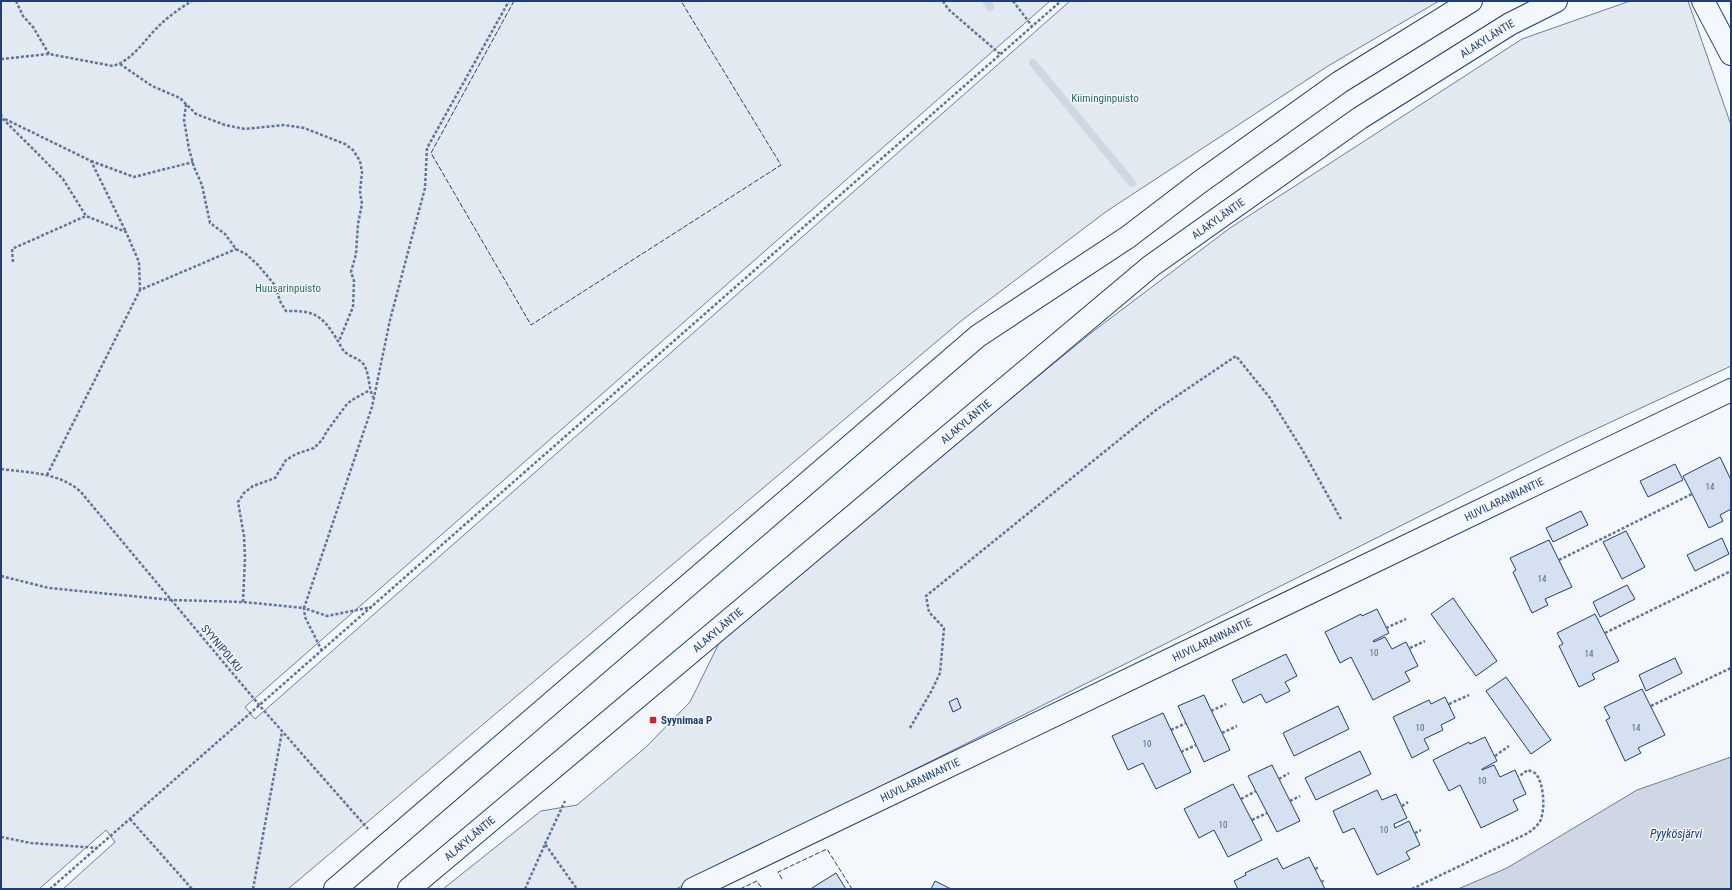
<svg xmlns="http://www.w3.org/2000/svg" width="1732" height="890" font-family="'Roboto Condensed',sans-serif">
<style>
.green{fill:#e3e9f0;stroke:#687fa3}
.water{fill:#cfd7e4;stroke:#687fa3}
.lines{fill:none;stroke-linecap:round;stroke-linejoin:round}
.stream{stroke:#cfd7e4;stroke-width:8}
.building{fill:#d5e0f0;stroke:#1d3f73}
.minor-casing{stroke:#1d3f73;stroke-width:24}
.secondary-casing{stroke:#1d3f73;stroke-width:24}
.path{stroke:#5e769c;stroke-width:2.5;stroke-dasharray:3 2;stroke-linecap:butt}
.minor{stroke:#f4f7fb;stroke-width:22}
.secondary{stroke:#f4f7fb;stroke-width:22}
.fence{stroke:#1d3f73;stroke-width:1;stroke-dasharray:5 2;stroke-linecap:butt}
.poi-dot{fill:#c62828;stroke:#f4f7fb;stroke-width:1.5}
.labels{text-anchor:middle;stroke-width:3;stroke-linejoin:round;paint-order:stroke}
.number-label{font-size:9px;fill:#4b6792}
.street-label{font-size:11px;fill:#1d3f73;stroke:#f4f7fb}
.park-label{font-size:11px;fill:#2c6c60;stroke:#f4f7fb}
.poi-label{font-size:11px;font-weight:bold;fill:#1d3f73;stroke:#f4f7fb;text-anchor:start}
.water-label{font-size:12px;font-style:italic;fill:#1d3f73;stroke:#f4f7fb}
</style>
<rect width="100%" height="100%" fill="#f4f7fb"/>
<g class="green">
<path d="M1,1H1050L245,707L255,719L1070,1H1439L1328,66L1107,211L961,321L288,889H63L115,842L106,830L39,889H1Z"/>
<path d="M1630,1H1688L1731,125V366L1566,443L676,889H443L541,811L577,805L646,747L690,702L724,633L1091,333L1230,228L1522,39Z"/>
</g>
<path class="water" d="M1731,757V889H1458L1507,868L1637,790Z"/>
<g class="lines">
<g class="stream">
<path d="M986,1L990,7"/>
<path d="M1033,63L1132,183"/>
</g>
</g>
<g class="building">
<path d="M1720,457L1731,480V509L1720,515L1723,521L1709,528L1683,476Z"/>
<path d="M1675,464L1683,480L1648,497L1640,481Z"/>
<path d="M1581,511L1588,525L1553,542L1546,528Z"/>
<path d="M1626,531L1645,567L1622,579L1603,542Z"/>
<path d="M1722,538L1729,554L1695,571L1687,555Z"/>
<path d="M1549,540L1572,587L1545,599L1548,605L1532,613L1513,572L1516,570L1510,558Z"/>
<path d="M1627,585L1635,599L1600,617L1593,602Z"/>
<path d="M1453,598L1497,661L1476,676L1431,614Z"/>
<path d="M1377,609L1389,633L1373,641L1374,642L1385,637L1392,649L1406,642L1418,666L1405,672L1410,681L1373,700L1351,657L1340,663L1325,632L1361,614L1362,616Z"/>
<path d="M1595,614L1619,661L1592,674L1595,679L1579,687L1559,646L1563,644L1557,633Z"/>
<path d="M1286,654L1297,676L1285,682L1290,691L1266,703L1261,694L1243,703L1232,680Z"/>
<path d="M1675,658L1682,673L1646,691L1639,675Z"/>
<path d="M1506,677L1551,740L1531,754L1486,691Z"/>
<path d="M1642,689L1665,735L1638,748L1641,753L1625,761L1606,720L1610,718L1604,707Z"/>
<path d="M1204,695L1230,750L1204,762L1178,706Z"/>
<path d="M1445,697L1455,718L1441,725L1443,730L1424,739L1429,749L1412,758L1393,717L1429,700L1431,704Z"/>
<path d="M957,698L961,708L953,712L949,702Z"/>
<path d="M1338,706L1349,729L1294,756L1283,733Z"/>
<path d="M1163,713L1191,772L1156,789L1143,763L1128,770L1112,736Z"/>
<path d="M1485,737L1497,761L1482,769V770L1494,765L1500,777L1515,770L1526,794L1513,800L1518,810L1481,828L1460,785L1449,791L1433,760L1469,742L1470,744Z"/>
<path d="M1360,751L1371,774L1316,800L1305,778Z"/>
<path d="M1272,765L1300,821L1277,832L1248,776Z"/>
<path d="M1233,784L1262,840L1228,857L1214,830L1199,838L1184,809Z"/>
<path d="M1377,790L1382,800L1396,794L1407,818L1394,824L1395,828L1409,821L1420,845L1406,852L1410,859L1377,875L1354,828L1343,833L1333,811Z"/>
<path d="M1309,857L1325,889H1238L1234,881L1246,875L1245,873L1277,858L1283,869Z"/>
<path d="M836,873L846,889H812V888Z"/>
<path d="M935,881L951,889H931Z"/>
</g>
<g class="lines">
<g class="minor-casing">
<g id="minor">
<path d="M1703,1L1731,54"/>
<path id="s1" d="M693,889L1731,390"/>
</g>
</g>
<g class="secondary-casing">
<g id="secondary">
<path d="M335,889L978,336L1128,237L1200,182L1340,82L1471,1"/>
<path id="s2" d="M409,889L1151,266L1360,118L1510,24L1556,1"/>
</g>
</g>
<g class="path">
<path d="M16,1L23,16L33,27L49,54"/>
<path d="M943,1L948,9L1000,54"/>
<path d="M1013,1L1032,26"/>
<path d="M1,59L49,54L113,66C134,60 146,37 162,23C170,15 182,7 192,1"/>
<path d="M120,64L152,86L180,98L196,114L225,125L245,129L284,125L304,128L345,144L353,150L360,161L362,172L360,192L362,204L358,224L356,254L351,272L354,281L353,307L339,341"/>
<path d="M186,104L184,120L189,149L194,167L202,185L210,223L225,234L236,249L246,254L258,265L274,284L281,303L286,311C313,310 322,315 336,338C339,342 341,348 344,351C349,357 360,358 364,365C370,375 368,387 373,397"/>
<path d="M1,114L2,118L63,179L86,216L126,232L139,262L140,290"/>
<path d="M5,119L91,161L126,232"/>
<path d="M91,161L134,177L193,162"/>
<path d="M13,262L12,249L86,216"/>
<path d="M1,469C30,473 57,472 80,491L260,706L368,829"/>
<path d="M47,475L140,290L236,249"/>
<path d="M1559,560L1692,494"/>
<path d="M1,576L49,588L172,600L243,602L304,608L372,407L390,320L425,188L427,148L509,1"/>
<path d="M243,602L245,558L244,536L238,502L244,493L253,486L275,478L286,460L296,454L314,448L322,440L327,431L347,404L352,400L370,390"/>
<path d="M1386,628L1406,619"/>
<path d="M1605,633L1731,571"/>
<path d="M1410,648L1425,641"/>
<path d="M322,651L305,617L304,608L327,616L372,607"/>
<path d="M1449,704L1469,695"/>
<path d="M1651,706L1731,668"/>
<path d="M1211,711L1226,704"/>
<path d="M910,728L932,690L940,673L944,628L929,612L926,596L1156,410L1236,356L1270,398L1303,451L1342,521"/>
<path d="M1171,730L1186,723"/>
<path d="M1222,733L1237,726"/>
<path d="M1181,752L1196,745"/>
<path d="M1495,756L1509,746"/>
<path d="M1279,779L1289,773"/>
<path d="M1241,799L1256,791"/>
<path d="M1290,801L1300,796"/>
<path d="M1402,806L1408,802"/>
<path d="M130,819L192,889"/>
<path d="M1252,820L1267,813"/>
<path d="M1415,833L1421,830"/>
<path d="M1,837L31,843L98,848"/>
<path d="M545,844L565,801"/>
<path d="M1315,869L1319,867"/>
<path d="M1321,882L1325,880"/>
<path d="M50,889L1061,1"/>
<path d="M253,889L282,732"/>
<path d="M525,889L545,844L577,889"/>
<path d="M1412,889L1528,833C1533,829 1539,825 1541,819C1545,808 1544,784 1536,774C1534,772 1530,771 1528,770L1518,777"/>
</g>
<use href="#minor" class="minor"/>
<use href="#secondary" class="secondary"/>
<g class="fence">
<path d="M514,1L431,153L531,325L781,165L681,1"/>
<path d="M782,879L778,872L827,849L852,889"/>
<path d="M740,889L757,881L761,887"/>
</g>
</g>
<rect class="poi-dot" x="649" y="716" width="8" height="8" rx="2"/>
<g class="labels">
<g class="number-label">
<text x="1710" y="490">14</text>
<text x="1542" y="582">14</text>
<text x="1374" y="656">10</text>
<text x="1589" y="657">14</text>
<text x="1420" y="731">10</text>
<text x="1636" y="731">14</text>
<text x="1147" y="747">10</text>
<text x="1482" y="784">10</text>
<text x="1223" y="828">10</text>
<text x="1384" y="833">10</text>
</g>
<g class="street-label">
<text dy="4" stroke="none"><textPath href="#s2" startOffset="1375">ALAKYLÄNTIE</textPath></text>
<text dy="4" stroke="none"><textPath href="#s2" startOffset="1051">ALAKYLÄNTIE</textPath></text>
<text dy="4" stroke="none"><textPath href="#s2" startOffset="727">ALAKYLÄNTIE</textPath></text>
<text dy="4" stroke="none"><textPath href="#s1" startOffset="900">HUVILARANNANTIE</textPath></text>
<text dy="4" stroke="none"><textPath href="#s2" startOffset="403">ALAKYLÄNTIE</textPath></text>
<text dy="4" stroke="none"><textPath href="#s1" startOffset="576">HUVILARANNANTIE</textPath></text>
<text transform="translate(222 648) rotate(50)" y="4">SYYNIPOLKU</text>
<text dy="4" stroke="none"><textPath href="#s1" startOffset="252">HUVILARANNANTIE</textPath></text>
<text dy="4" stroke="none"><textPath href="#s2" startOffset="79">ALAKYLÄNTIE</textPath></text>
</g>
<g class="park-label">
<text x="1105" y="102">Kiiminginpuisto</text>
<text x="288" y="292">Huusarinpuisto</text>
</g>
<g class="poi-label">
<text x="661" y="724">Syynimaa P</text>
</g>
<g class="water-label">
<text x="1676" y="838">Pyykösjärvi</text>
</g>
</g>
<rect width="1732" height="890" fill="none" stroke="#1d3f73" stroke-width="4"/>
</svg>
